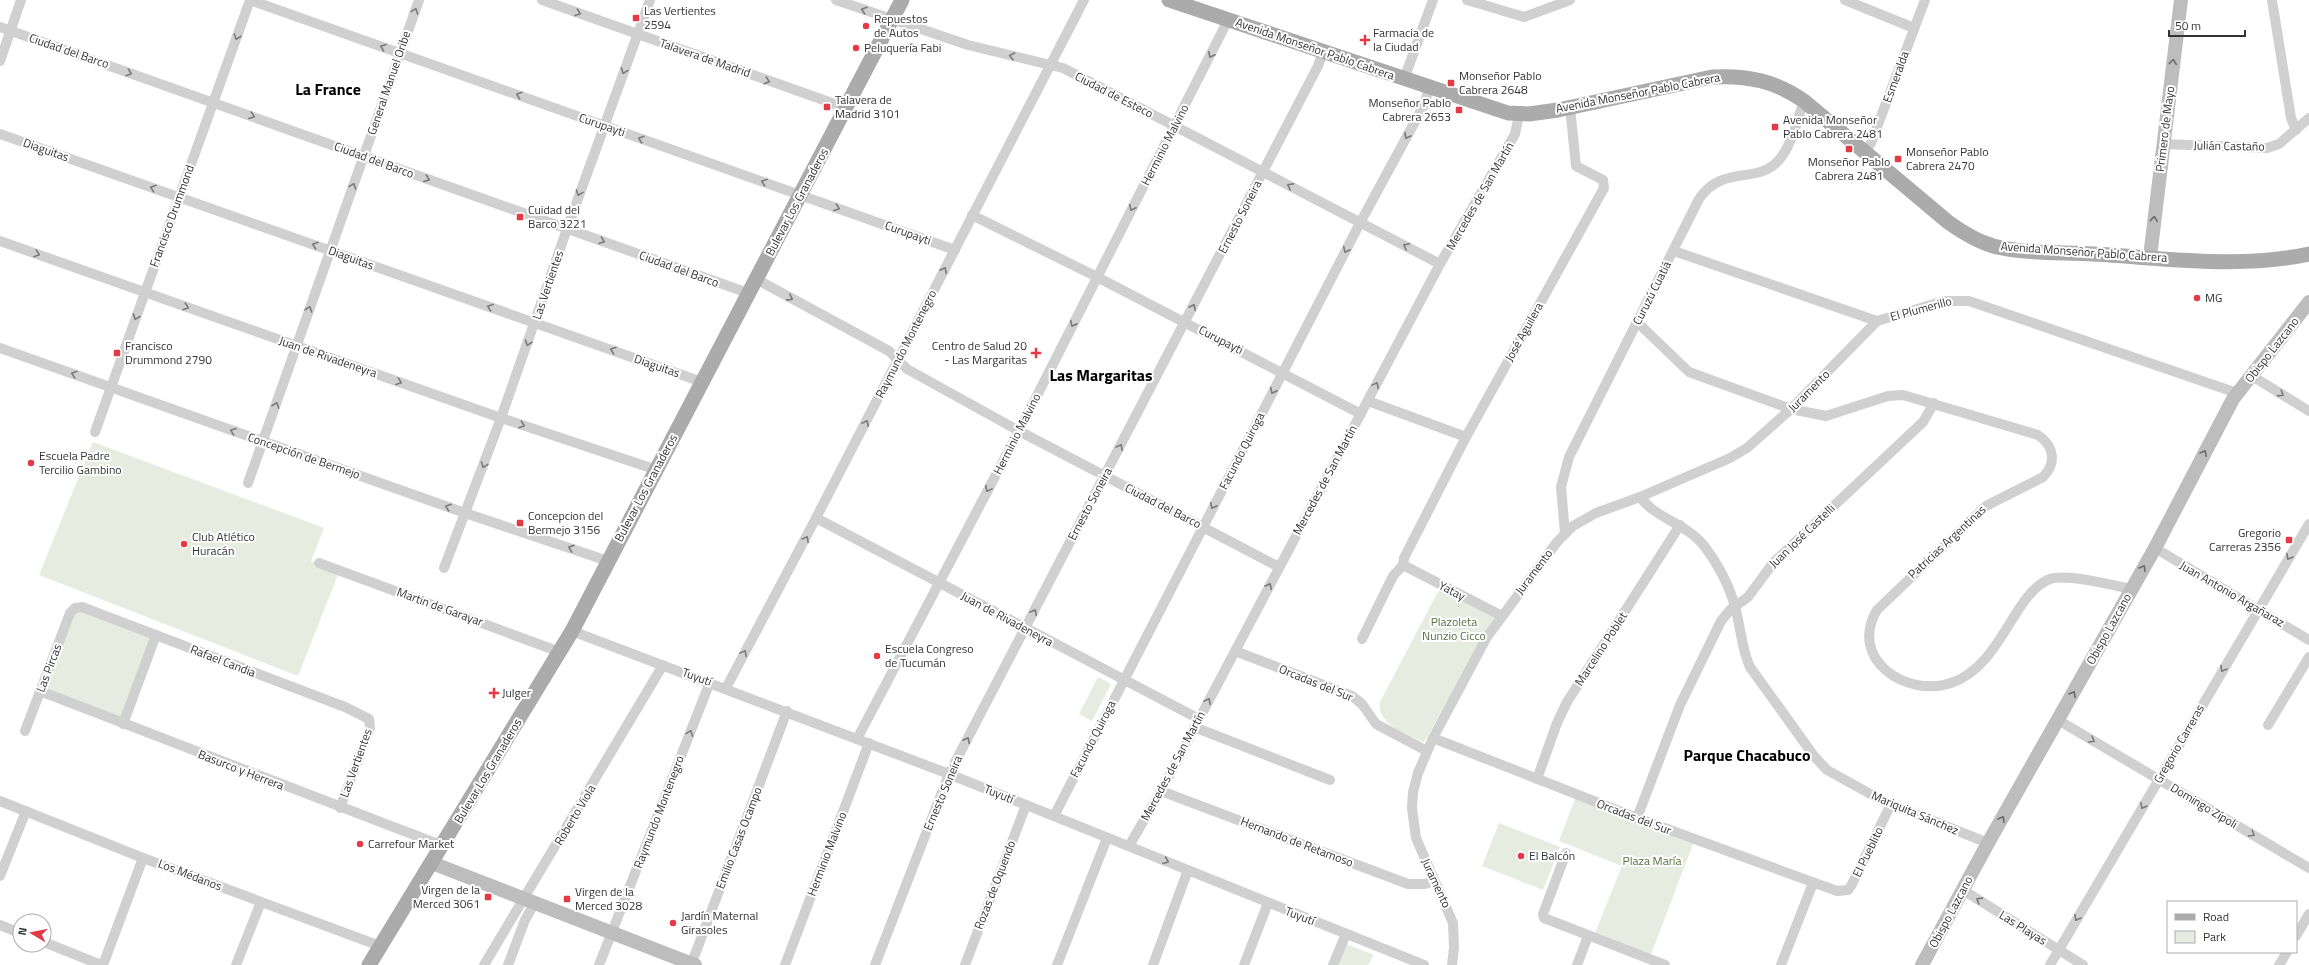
<svg xmlns="http://www.w3.org/2000/svg" width="2309" height="965" font-family="'Titillium Web',sans-serif">
<style>
.green{fill:#e6ecdf}
.lines{fill:none;stroke-linecap:round;stroke-linejoin:round}
.street{stroke:#d0d0d0;stroke-width:10}
.secondary{stroke:#bdbdbd;stroke-width:14}
.primary{stroke:#ababab;stroke-width:15}
.oneway{stroke:#7a7a7a}
.oneway2{stroke:#6a6a6a}
.poi-dot{fill:#e63946;stroke:#fff;stroke-width:1.5}
.labels{text-anchor:middle;stroke-width:4;stroke-linejoin:round;paint-order:stroke}
.poi-label{font-size:12px;fill:#333;stroke:#fff;text-anchor:start}
.street-label{font-size:12px;fill:#333;stroke:#fff}
.park-label{font-size:12px;fill:#56703f;stroke:#fff}
.district-label{font-size:16px;font-weight:bold;fill:#000;stroke:#fff}
</style>
<rect width="100%" height="100%" fill="#fff"/>
<g class="green">
<path d="M93,442L324,528L311,561L339,572L298,676L39,575Z"/>
<path d="M1441,586L1496,616L1424,742C1408,735 1376,724 1380,702Z"/>
<path d="M75,608L156,635L123,724L40,692Z"/>
<path d="M1098,677L1111,684L1092,721L1079,714Z"/>
<path d="M1575,799L1693,844L1650,957L1593,938L1622,866L1559,841Z"/>
<path d="M1499,823L1560,847L1543,890L1482,866Z"/>
<path d="M1346,944L1374,955L1368,965H1338Z"/>
</g>
<g class="lines">
<g class="street">
<path d="M542,0L846,108"/>
<path d="M836,0L968,45L1063,68L1440,264"/>
<path d="M1467,0L1524,17L1570,0"/>
<path d="M1845,0L1914,28"/>
<path d="M2272,0L2291,118L2296,130"/>
<path d="M0,27L748,293"/>
<path d="M0,61L21,0"/>
<path d="M1404,79L1433,0"/>
<path d="M0,134L702,382"/>
<path d="M2163,144L2267,148L2279,144L2309,118"/>
<path d="M1864,153L1871,143L1925,0"/>
<path d="M972,215L1097,277L1361,414"/>
<path d="M0,241L501,418L657,470"/>
<path d="M1674,251L1877,321L1944,301H1969L2237,393"/>
<path d="M756,279L889,351L907,369L1019,431L1279,567"/>
<path d="M1637,322L1689,372L1791,409L1826,416L1888,396L1903,395L2038,435C2054,446 2057,463 2043,477L1986,506L1877,610C1848,659 1906,698 1951,683C2002,666 2013,593 2050,579C2066,573 2112,585 2131,589"/>
<path d="M0,348L465,513L608,561"/>
<path d="M2252,376L2309,411"/>
<path d="M1368,401L1466,437"/>
<path d="M95,432L250,0L955,250"/>
<path d="M248,483L419,0"/>
<path d="M1640,497C1656,519 1688,524 1705,547C1718,564 1730,587 1735,607C1741,627 1741,648 1750,667L1814,756L1827,770L1883,801L1988,843"/>
<path d="M816,518L1199,719"/>
<path d="M1565,533L1561,487L1569,457L1699,199C1722,164 1758,185 1779,160C1792,145 1797,120 1804,101"/>
<path d="M2155,548L2309,640"/>
<path d="M319,563L560,652"/>
<path d="M1403,565L1404,558L1466,437L1604,188L1603,180L1576,166L1570,107"/>
<path d="M1403,565L1502,616"/>
<path d="M444,568L501,418L567,229L650,0"/>
<path d="M572,631L949,774L1424,965"/>
<path d="M1362,639L1393,576L1403,565"/>
<path d="M1235,651L1352,696L1362,704L1376,724L1427,751"/>
<path d="M726,688L816,518L1084,0"/>
<path d="M40,691L443,846"/>
<path d="M2058,720L2309,868"/>
<path d="M123,724L156,635"/>
<path d="M2268,725L2309,657"/>
<path d="M1194,727L1330,780"/>
<path d="M25,731L70,613L75,608L82,607L345,707L369,719L370,728L340,808"/>
<path d="M1433,738L1637,818L1837,891L1848,890L1851,886L1891,804"/>
<path d="M857,739L1019,431L1228,20"/>
<path d="M1537,779L1557,723L1567,702L1680,525"/>
<path d="M1161,791L1408,884H1425L1434,881"/>
<path d="M0,801L143,858L380,946"/>
<path d="M1054,816L1360,223L1424,105L1429,88"/>
<path d="M1637,818L1680,705L1721,621L1730,610L1748,597L1773,563L1923,422L1934,403"/>
<path d="M1129,846L1161,791L1440,264L1515,134L1519,115"/>
<path d="M1566,853L1543,914L1544,918L1665,965"/>
<path d="M0,876L26,811"/>
<path d="M1963,890L2083,965"/>
<path d="M0,925L20,933"/>
<path d="M2296,936L2309,914"/>
<path d="M44,942L101,965"/>
<path d="M103,965L143,858"/>
<path d="M236,965L261,902"/>
<path d="M484,965L663,665"/>
<path d="M508,965L525,920L534,904"/>
<path d="M599,965L710,682"/>
<path d="M691,965L787,711"/>
<path d="M785,965L869,743"/>
<path d="M875,965L949,774L1318,66L1323,52"/>
<path d="M965,965L1026,805"/>
<path d="M1057,965L1107,838"/>
<path d="M1153,965L1188,870"/>
<path d="M1244,965L1268,903"/>
<path d="M1333,965L1346,934"/>
<path d="M1452,965L1454,948L1453,923L1416,838L1412,808L1413,792L1418,773L1433,738L1487,637L1557,542L1573,526L1596,513L1640,497L1730,458L1747,448L1791,409L1877,321"/>
<path d="M1577,965L1588,936"/>
<path d="M1781,965L1813,883"/>
<path d="M2050,965L2309,524"/>
<path d="M2279,965L2287,952"/>
</g>
<g class="secondary">
<path d="M2150,257L2181,0"/>
<path d="M432,863L695,965"/>
<path d="M1922,965L1988,843L2155,548L2233,399L2309,302"/>
</g>
<g class="primary">
<path d="M1169,0L1508,113L1529,114L1558,110L1712,77C1747,75 1776,81 1804,101L1948,222C1962,232 1976,241 1993,246C2025,254 2061,252 2093,254C2165,258 2239,269 2309,254"/>
<path d="M369,965L572,631L902,0"/>
</g>
</g>
<defs><path id="oneway-chevron" d="M-2-3.5L2.5 0L-2 3.5" fill="none" stroke-width="1.6" stroke-linecap="round" stroke-linejoin="round"/></defs>
<g class="oneway">
<use href="#oneway-chevron" transform="translate(864 10) rotate(-161)"/>
<use href="#oneway-chevron" transform="translate(415 11) rotate(-70)"/>
<use href="#oneway-chevron" transform="translate(578 13) rotate(20)"/>
<use href="#oneway-chevron" transform="translate(237 37) rotate(109)"/>
<use href="#oneway-chevron" transform="translate(383 47) rotate(-160)"/>
<use href="#oneway-chevron" transform="translate(1211 55) rotate(117)"/>
<use href="#oneway-chevron" transform="translate(1012 56) rotate(-166)"/>
<use href="#oneway-chevron" transform="translate(624 71) rotate(111)"/>
<use href="#oneway-chevron" transform="translate(129 73) rotate(19)"/>
<use href="#oneway-chevron" transform="translate(767 81) rotate(19)"/>
<use href="#oneway-chevron" transform="translate(519 95) rotate(-161)"/>
<use href="#oneway-chevron" transform="translate(252 116) rotate(20)"/>
<use href="#oneway-chevron" transform="translate(1407 136) rotate(118)"/>
<use href="#oneway-chevron" transform="translate(641 139) rotate(-161)"/>
<use href="#oneway-chevron" transform="translate(427 179) rotate(20)"/>
<use href="#oneway-chevron" transform="translate(764 182) rotate(-161)"/>
<use href="#oneway-chevron" transform="translate(353 186) rotate(-70)"/>
<use href="#oneway-chevron" transform="translate(1290 186) rotate(-152)"/>
<use href="#oneway-chevron" transform="translate(153 188) rotate(-161)"/>
<use href="#oneway-chevron" transform="translate(579 193) rotate(110)"/>
<use href="#oneway-chevron" transform="translate(837 208) rotate(20)"/>
<use href="#oneway-chevron" transform="translate(1132 208) rotate(117)"/>
<use href="#oneway-chevron" transform="translate(602 241) rotate(20)"/>
<use href="#oneway-chevron" transform="translate(315 245) rotate(-161)"/>
<use href="#oneway-chevron" transform="translate(1406 246) rotate(-153)"/>
<use href="#oneway-chevron" transform="translate(1346 250) rotate(117)"/>
<use href="#oneway-chevron" transform="translate(37 254) rotate(19)"/>
<use href="#oneway-chevron" transform="translate(944 270) rotate(-63)"/>
<use href="#oneway-chevron" transform="translate(790 298) rotate(28)"/>
<use href="#oneway-chevron" transform="translate(186 307) rotate(19)"/>
<use href="#oneway-chevron" transform="translate(490 307) rotate(-160)"/>
<use href="#oneway-chevron" transform="translate(1193 307) rotate(-63)"/>
<use href="#oneway-chevron" transform="translate(309 309) rotate(-71)"/>
<use href="#oneway-chevron" transform="translate(136 317) rotate(110)"/>
<use href="#oneway-chevron" transform="translate(1073 324) rotate(117)"/>
<use href="#oneway-chevron" transform="translate(528 343) rotate(109)"/>
<use href="#oneway-chevron" transform="translate(613 350) rotate(-161)"/>
<use href="#oneway-chevron" transform="translate(74 374) rotate(-161)"/>
<use href="#oneway-chevron" transform="translate(399 382) rotate(20)"/>
<use href="#oneway-chevron" transform="translate(1376 385) rotate(-62)"/>
<use href="#oneway-chevron" transform="translate(1273 391) rotate(117)"/>
<use href="#oneway-chevron" transform="translate(2281 394) rotate(32)"/>
<use href="#oneway-chevron" transform="translate(276 405) rotate(-71)"/>
<use href="#oneway-chevron" transform="translate(866 423) rotate(-63)"/>
<use href="#oneway-chevron" transform="translate(522 425) rotate(18)"/>
<use href="#oneway-chevron" transform="translate(233 431) rotate(-160)"/>
<use href="#oneway-chevron" transform="translate(1120 447) rotate(-62)"/>
<use href="#oneway-chevron" transform="translate(484 465) rotate(111)"/>
<use href="#oneway-chevron" transform="translate(988 489) rotate(118)"/>
<use href="#oneway-chevron" transform="translate(1213 506) rotate(117)"/>
<use href="#oneway-chevron" transform="translate(448 507) rotate(-161)"/>
<use href="#oneway-chevron" transform="translate(806 539) rotate(-62)"/>
<use href="#oneway-chevron" transform="translate(571 548) rotate(-161)"/>
<use href="#oneway-chevron" transform="translate(2289 557) rotate(120)"/>
<use href="#oneway-chevron" transform="translate(1269 586) rotate(-63)"/>
<use href="#oneway-chevron" transform="translate(1034 612) rotate(-63)"/>
<use href="#oneway-chevron" transform="translate(744 653) rotate(-62)"/>
<use href="#oneway-chevron" transform="translate(2223 669) rotate(121)"/>
<use href="#oneway-chevron" transform="translate(1208 701) rotate(-62)"/>
<use href="#oneway-chevron" transform="translate(690 733) rotate(-69)"/>
<use href="#oneway-chevron" transform="translate(967 740) rotate(-63)"/>
<use href="#oneway-chevron" transform="translate(2092 740) rotate(30)"/>
<use href="#oneway-chevron" transform="translate(2143 806) rotate(120)"/>
<use href="#oneway-chevron" transform="translate(2252 834) rotate(31)"/>
<use href="#oneway-chevron" transform="translate(1166 861) rotate(22)"/>
<use href="#oneway-chevron" transform="translate(1979 900) rotate(-148)"/>
<use href="#oneway-chevron" transform="translate(2077 918) rotate(120)"/>
</g>
<g class="oneway2">
<use href="#oneway-chevron" transform="translate(2173 62) rotate(-83)"/>
<use href="#oneway-chevron" transform="translate(2154 219) rotate(-84)"/>
<use href="#oneway-chevron" transform="translate(2204 453) rotate(-62)"/>
<use href="#oneway-chevron" transform="translate(2143 568) rotate(-60)"/>
<use href="#oneway-chevron" transform="translate(2073 694) rotate(-60)"/>
<use href="#oneway-chevron" transform="translate(2002 819) rotate(-60)"/>
</g>
<g class="poi-dot">
<rect x="632" y="14" width="8" height="8" rx="2"/>
<circle cx="866" cy="26" r="4"/>
<path d="M1363 34h4v4h4v4h-4v4h-4v-4h-4v-4h4z"/>
<circle cx="856" cy="48" r="4"/>
<rect x="1447" y="79" width="8" height="8" rx="2"/>
<rect x="823" y="103" width="8" height="8" rx="2"/>
<rect x="1455" y="106" width="8" height="8" rx="2"/>
<rect x="1771" y="123" width="8" height="8" rx="2"/>
<rect x="1845" y="145" width="8" height="8" rx="2"/>
<rect x="1894" y="155" width="8" height="8" rx="2"/>
<rect x="516" y="213" width="8" height="8" rx="2"/>
<circle cx="2197" cy="298" r="4"/>
<rect x="113" y="349" width="8" height="8" rx="2"/>
<path d="M1034 347h4v4h4v4h-4v4h-4v-4h-4v-4h4z"/>
<circle cx="31" cy="463" r="4"/>
<rect x="516" y="519" width="8" height="8" rx="2"/>
<rect x="2285" y="536" width="8" height="8" rx="2"/>
<circle cx="184" cy="544" r="4"/>
<circle cx="877" cy="656" r="4"/>
<path d="M492 687h4v4h4v4h-4v4h-4v-4h-4v-4h4z"/>
<circle cx="360" cy="844" r="4"/>
<circle cx="1521" cy="856" r="4"/>
<rect x="484" y="893" width="8" height="8" rx="2"/>
<rect x="563" y="895" width="8" height="8" rx="2"/>
<circle cx="673" cy="923" r="4"/>
</g>
<g class="labels">
<g class="poi-label">
<text x="644" y="15">Las Vertientes<tspan x="644" dy="14">2594</tspan></text>
<text x="874" y="23">Repuestos<tspan x="874" dy="14">de Autos</tspan></text>
<text x="1373" y="37">Farmacia de<tspan x="1373" dy="14">la Ciudad</tspan></text>
<text x="864" y="52">Peluquería Fabi</text>
<text x="1459" y="80">Monseñor Pablo<tspan x="1459" dy="14">Cabrera 2648</tspan></text>
<text x="835" y="104">Talavera de<tspan x="835" dy="14">Madrid 3101</tspan></text>
<text x="1451" y="107" text-anchor="end">Monseñor Pablo<tspan x="1451" dy="14">Cabrera 2653</tspan></text>
<text x="1783" y="124">Avenida Monseñor<tspan x="1783" dy="14">Pablo Cabrera 2481</tspan></text>
<text x="1906" y="156">Monseñor Pablo<tspan x="1906" dy="14">Cabrera 2470</tspan></text>
<text x="1849" y="166" text-anchor="middle">Monseñor Pablo<tspan x="1849" dy="14">Cabrera 2481</tspan></text>
<text x="528" y="214">Cuidad del<tspan x="528" dy="14">Barco 3221</tspan></text>
<text x="2205" y="302">MG</text>
<text x="125" y="350">Francisco<tspan x="125" dy="14">Drummond 2790</tspan></text>
<text x="1027" y="350" text-anchor="end">Centro de Salud 20<tspan x="1027" dy="14">- Las Margaritas</tspan></text>
<text x="39" y="460">Escuela Padre<tspan x="39" dy="14">Tercilio Gambino</tspan></text>
<text x="528" y="520">Concepcion del<tspan x="528" dy="14">Bermejo 3156</tspan></text>
<text x="2281" y="537" text-anchor="end">Gregorio<tspan x="2281" dy="14">Carreras 2356</tspan></text>
<text x="192" y="541">Club Atlético<tspan x="192" dy="14">Huracán</tspan></text>
<text x="885" y="653">Escuela Congreso<tspan x="885" dy="14">de Tucumán</tspan></text>
<text x="502" y="697">Julger</text>
<text x="368" y="848">Carrefour Market</text>
<text x="1529" y="860">El Balcón</text>
<text x="480" y="894" text-anchor="end">Virgen de la<tspan x="480" dy="14">Merced 3061</tspan></text>
<text x="575" y="896">Virgen de la<tspan x="575" dy="14">Merced 3028</tspan></text>
<text x="681" y="920">Jardín Maternal<tspan x="681" dy="14">Girasoles</tspan></text>
</g>
<g class="street-label">
<text transform="translate(1315 49) rotate(19)" y="4">Avenida Monseñor Pablo Cabrera</text>
<text transform="translate(69 51) rotate(19)" y="4">Ciudad del Barco</text>
<text transform="translate(705 58) rotate(19)" y="4">Talavera de Madrid</text>
<text transform="translate(1896 77) rotate(-70)" y="4">Esmeralda</text>
<text transform="translate(389 83) rotate(-71)" y="4">General Manuel Oribe</text>
<text transform="translate(1638 93) rotate(-11)" y="4">Avenida Monseñor Pablo Cabrera</text>
<text transform="translate(1114 95) rotate(27)" y="4">Ciudad de Esteco</text>
<text transform="translate(602 125) rotate(19)" y="4">Curupayti</text>
<text transform="translate(2165 129) rotate(-83)" y="4">Primero de Mayo</text>
<text transform="translate(1165 145) rotate(-63)" y="4">Herminio Malvino</text>
<text transform="translate(2229 146) rotate(1)" y="4">Julián Castaño</text>
<text transform="translate(46 150) rotate(19)" y="4">Diaguitas</text>
<text transform="translate(374 160) rotate(20)" y="4">Ciudad del Barco</text>
<text transform="translate(1480 196) rotate(-60)" y="4">Mercedes de San Martín</text>
<text transform="translate(797 202) rotate(-62)" y="4">Bulevar Los Granaderos</text>
<text transform="translate(172 216) rotate(-70)" y="4">Francisco Drummond</text>
<text transform="translate(1240 217) rotate(-63)" y="4">Ernesto Soneira</text>
<text transform="translate(908 233) rotate(20)" y="4">Curupayti</text>
<text transform="translate(2084 252) rotate(4)" y="4">Avenida Monseñor Pablo Cabrera</text>
<text transform="translate(351 258) rotate(20)" y="4">Diaguitas</text>
<text transform="translate(679 269) rotate(20)" y="4">Ciudad del Barco</text>
<text transform="translate(548 285) rotate(-71)" y="4">Las Vertientes</text>
<text transform="translate(1652 293) rotate(-63)" y="4">Curuzú Cuatiá</text>
<text transform="translate(1921 309) rotate(-15)" y="4">El Plumerillo</text>
<text transform="translate(1524 332) rotate(-61)" y="4">José Aguilera</text>
<text transform="translate(1221 340) rotate(27)" y="4">Curupayti</text>
<text transform="translate(906 344) rotate(-63)" y="4">Raymundo Montenegro</text>
<text transform="translate(2272 350) rotate(-52)" y="4">Obispo Lazcano</text>
<text transform="translate(328 357) rotate(19)" y="4">Juan de Rivadeneyra</text>
<text transform="translate(657 366) rotate(19)" y="4">Diaguitas</text>
<text transform="translate(1809 391) rotate(-45)" y="4">Juramento</text>
<text transform="translate(1017 434) rotate(-63)" y="4">Herminio Malvino</text>
<text transform="translate(1242 451) rotate(-63)" y="4">Facundo Quiroga</text>
<text transform="translate(304 456) rotate(19)" y="4">Concepción de Bermejo</text>
<text transform="translate(1325 480) rotate(-62)" y="4">Mercedes de San Martín</text>
<text transform="translate(646 488) rotate(-62)" y="4">Bulevar Los Granaderos</text>
<text transform="translate(1090 504) rotate(-62)" y="4">Ernesto Soneira</text>
<text transform="translate(1163 506) rotate(27)" y="4">Ciudad del Barco</text>
<text transform="translate(1802 536) rotate(-44)" y="4">Juan José Castelli</text>
<text transform="translate(1947 542) rotate(-43)" y="4">Patricias Argentinas</text>
<text transform="translate(1534 572) rotate(-53)" y="4">Juramento</text>
<text transform="translate(1452 591) rotate(27)" y="4">Yatay</text>
<text transform="translate(2232 594) rotate(30)" y="4">Juan Antonio Argañaraz</text>
<text transform="translate(440 607) rotate(20)" y="4">Martin de Garayar</text>
<text transform="translate(1007 619) rotate(28)" y="4">Juan de Rivadeneyra</text>
<text transform="translate(2109 629) rotate(-61)" y="4">Obispo Lazcano</text>
<text transform="translate(1601 649) rotate(-57)" y="4">Marcelino Poblet</text>
<text transform="translate(223 661) rotate(21)" y="4">Rafael Candia</text>
<text transform="translate(49 668) rotate(-69)" y="4">Las Pircas</text>
<text transform="translate(697 677) rotate(20)" y="4">Tuyutí</text>
<text transform="translate(1316 683) rotate(22)" y="4">Orcadas del Sur</text>
<text transform="translate(1093 739) rotate(-63)" y="4">Facundo Quiroga</text>
<text transform="translate(2179 744) rotate(-60)" y="4">Gregorio Carreras</text>
<text transform="translate(356 763) rotate(-70)" y="4">Las Vertientes</text>
<text transform="translate(1173 766) rotate(-62)" y="4">Mercedes de San Martín</text>
<text transform="translate(241 770) rotate(21)" y="4">Basurco y Herrera</text>
<text transform="translate(488 771) rotate(-59)" y="4">Bulevar Los Granaderos</text>
<text transform="translate(943 793) rotate(-67)" y="4">Ernesto Soneira</text>
<text transform="translate(999 794) rotate(22)" y="4">Tuyutí</text>
<text transform="translate(2204 806) rotate(31)" y="4">Domingo Zípoli</text>
<text transform="translate(659 812) rotate(-69)" y="4">Raymundo Montenegro</text>
<text transform="translate(1915 813) rotate(23)" y="4">Mariquita Sánchez</text>
<text transform="translate(575 815) rotate(-59)" y="4">Roberto Viola</text>
<text transform="translate(1634 817) rotate(21)" y="4">Orcadas del Sur</text>
<text transform="translate(739 838) rotate(-69)" y="4">Emilio Casas Ocampo</text>
<text transform="translate(1297 842) rotate(21)" y="4">Hernando de Retamoso</text>
<text transform="translate(1868 852) rotate(-64)" y="4">El Pueblito</text>
<text transform="translate(827 854) rotate(-69)" y="4">Herminio Malvino</text>
<text transform="translate(190 875) rotate(21)" y="4">Los Médanos</text>
<text transform="translate(1436 883) rotate(65)" y="4">Juramento</text>
<text transform="translate(995 885) rotate(-69)" y="4">Rozas de Oquendo</text>
<text transform="translate(1951 912) rotate(-62)" y="4">Obispo Lazcano</text>
<text transform="translate(1300 916) rotate(21)" y="4">Tuyutí</text>
<text transform="translate(2023 928) rotate(32)" y="4">Las Playas</text>
</g>
<g class="park-label">
<text x="1454" y="626">Plazoleta<tspan x="1454" dy="14">Nunzio Cicco</tspan></text>
<text x="1652" y="865">Plaza María</text>
</g>
<g class="district-label">
<text x="328" y="95">La France</text>
<text x="1101" y="381">Las Margaritas</text>
<text x="1747" y="761">Parque Chacabuco</text>
</g>
</g>
<rect x="2167" y="901" width="130" height="52" fill="#ffffff" stroke="#adadad"/>
<rect x="2175" y="914" width="20" height="6" fill="#ababab" stroke="#adadad"/>
<text x="2203" y="921" font-size="12" fill="#333333">Road</text>
<rect x="2175" y="931" width="20" height="12" fill="#e6ecdf" stroke="#adadad"/>
<text x="2203" y="941" font-size="12" fill="#333333">Park</text>
<g transform="translate(32 933) rotate(280)"><circle r="19" fill="#ffffff" stroke="#adadad"/>
<path d="M0-3L7 15L0 10L-7 15Z" fill="#e63946"/>
<text y="-6" font-size="11" font-weight="bold" text-anchor="middle" fill="#333333">N</text>
</g>
<path d="M2169 30v6h76v-6" fill="none" stroke="#333333" stroke-width="2"/>
<text x="2175" y="30" font-size="12" fill="#333333" stroke="#ffffff" stroke-width="3" paint-order="stroke">50 m</text>
</svg>
